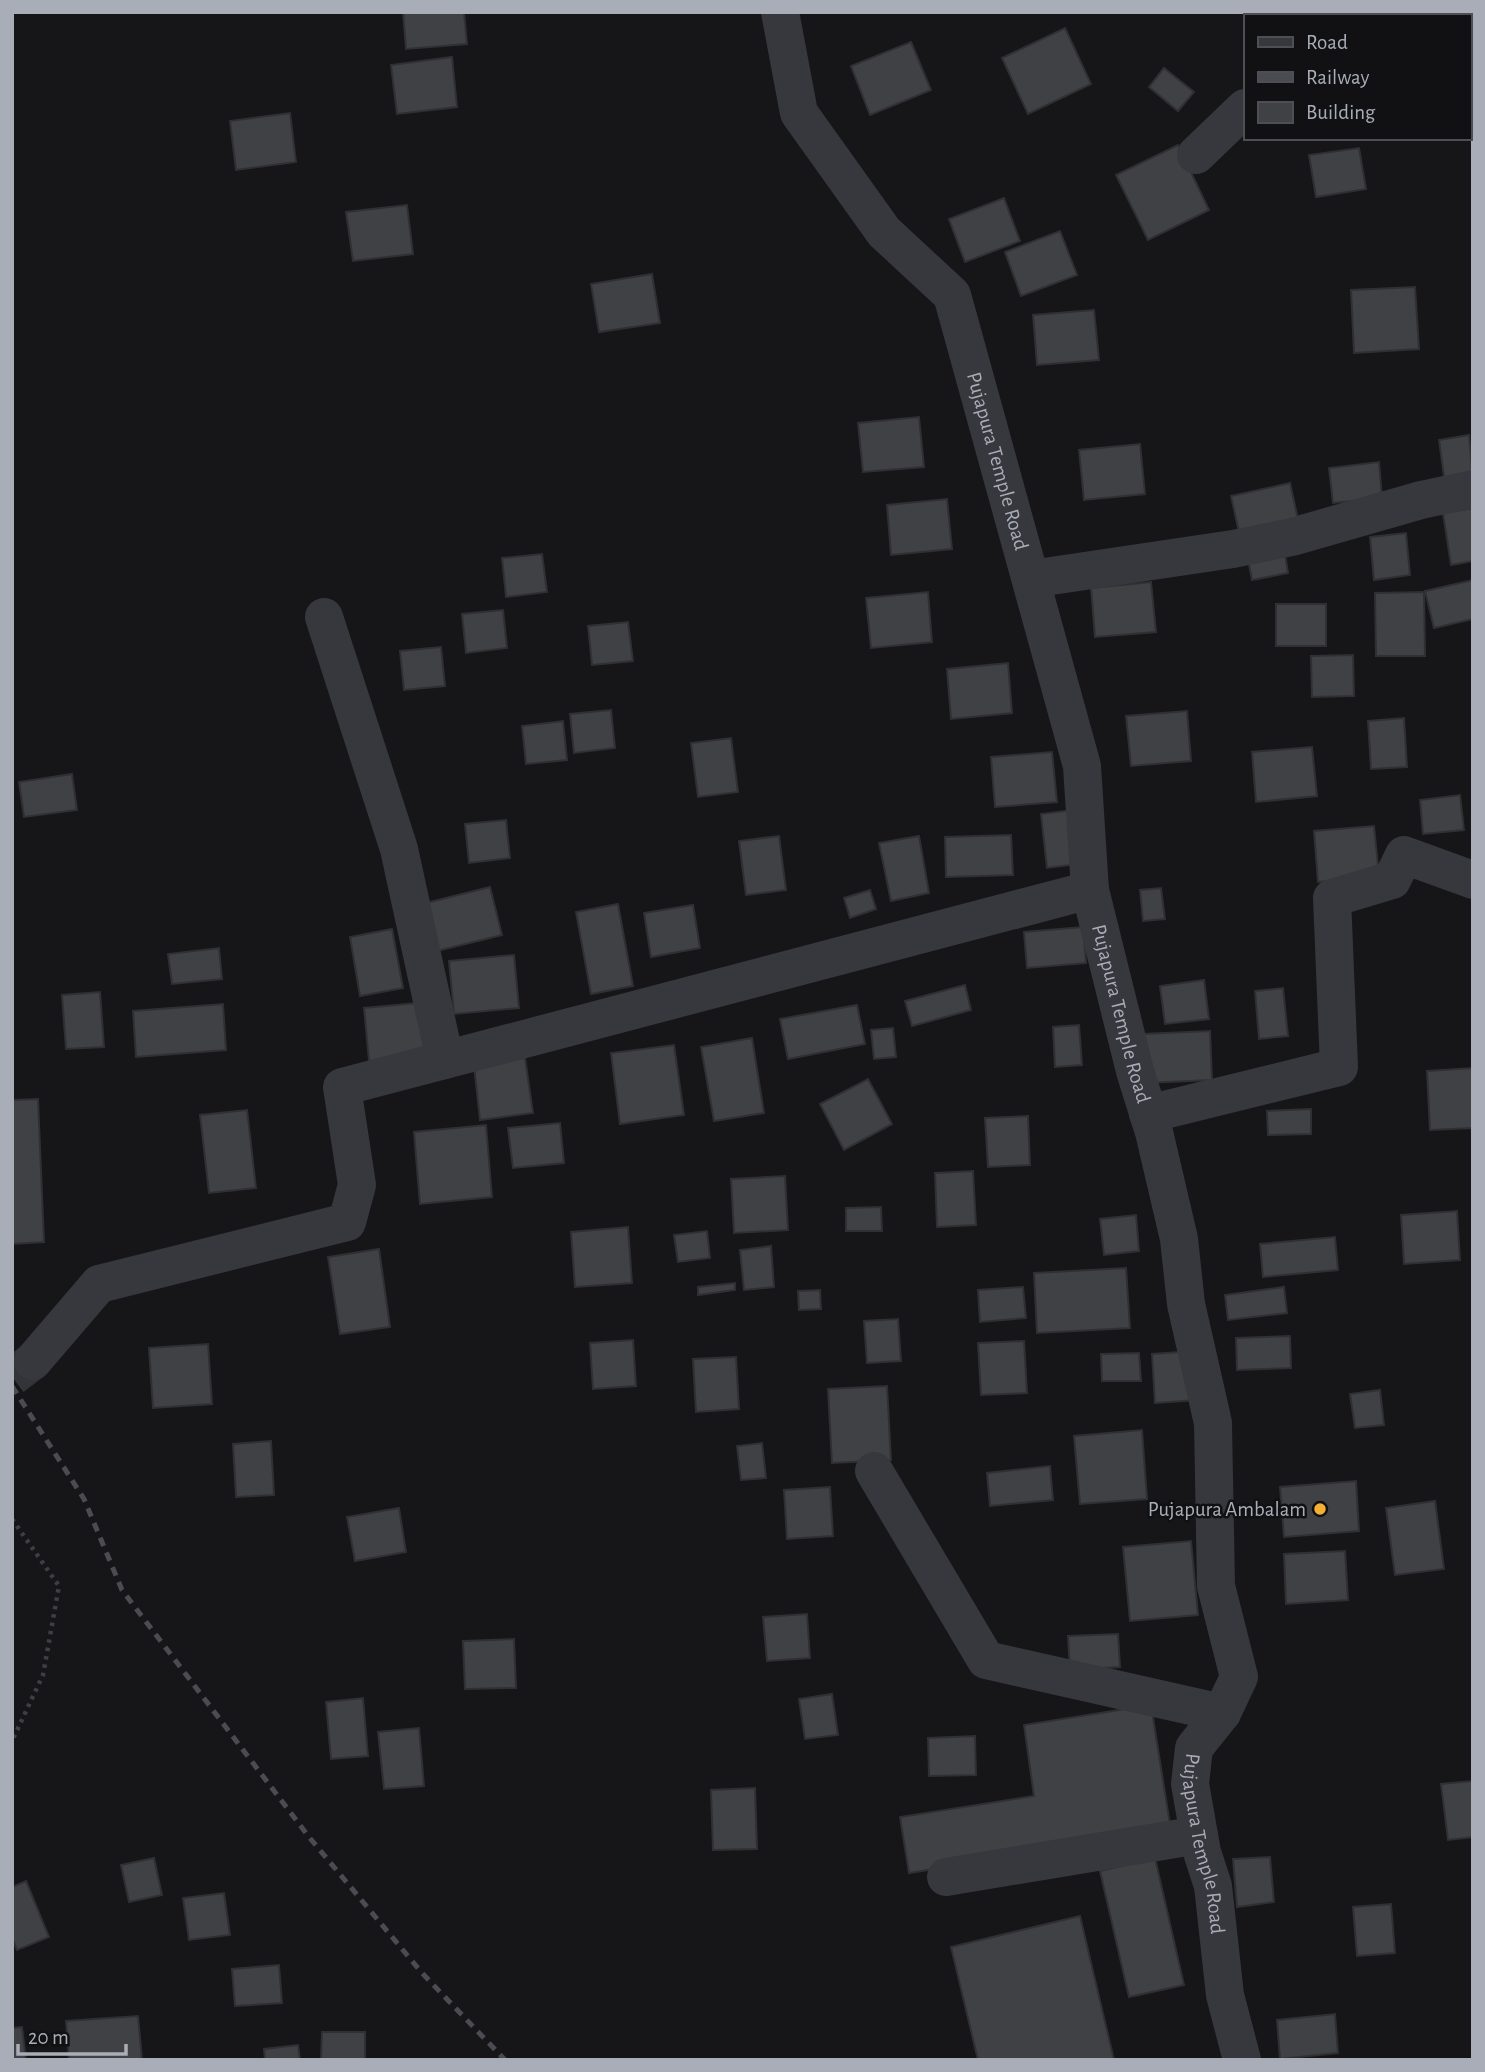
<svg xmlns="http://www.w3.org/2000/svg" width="1485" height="2072" font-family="'Alegreya Sans',sans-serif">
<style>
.building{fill:#404145;stroke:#303034;stroke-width:2}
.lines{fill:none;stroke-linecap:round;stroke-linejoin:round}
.street-tunnel{stroke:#333438;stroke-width:38;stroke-dasharray:38 19;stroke-linecap:butt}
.path{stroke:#3d3f44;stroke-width:4.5;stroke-dasharray:3.5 5;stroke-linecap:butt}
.street{stroke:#37383d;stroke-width:38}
.rail{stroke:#4a4c52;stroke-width:5;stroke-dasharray:9 7;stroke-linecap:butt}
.poi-dot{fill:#f2b134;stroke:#111113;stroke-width:2.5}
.labels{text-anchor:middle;stroke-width:5;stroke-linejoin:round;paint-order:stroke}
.street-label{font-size:21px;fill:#a8adb8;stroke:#111113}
.poi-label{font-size:21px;fill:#a8adb8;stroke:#111113;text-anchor:end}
</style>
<rect width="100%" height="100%" fill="#161618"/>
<g class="building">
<path d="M403,12H464L467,44L406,49Z"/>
<path d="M1065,28L1091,84L1028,114L1002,58Z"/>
<path d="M911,42L931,90L870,115L851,66Z"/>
<path d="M452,57L457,107L397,114L391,65Z"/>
<path d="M1164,68L1194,92L1178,111L1149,87Z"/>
<path d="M290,113L296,162L236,170L230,121Z"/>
<path d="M1178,145L1209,210L1148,240L1116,175Z"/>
<path d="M1359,148L1366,189L1316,197L1309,155Z"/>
<path d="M1004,198L1020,241L965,262L949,219Z"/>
<path d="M407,205L413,254L353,261L346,212Z"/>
<path d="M1060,231L1077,275L1021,296L1005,252Z"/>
<path d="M652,274L660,323L599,332L591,284Z"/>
<path d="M1415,287L1419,349L1354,353L1351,290Z"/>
<path d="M1094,310L1099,360L1037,365L1033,315Z"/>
<path d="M919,417L924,467L863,472L858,423Z"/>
<path d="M1469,435L1473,480L1445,484L1439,440Z"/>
<path d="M1140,444L1145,494L1084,500L1079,450Z"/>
<path d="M1379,462L1382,498L1333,503L1329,468Z"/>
<path d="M1290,483L1301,533L1242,546L1231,496Z"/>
<path d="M947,499L952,549L891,555L887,505Z"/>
<path d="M1473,508V561L1451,565L1443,513Z"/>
<path d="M1406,533L1410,575L1374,580L1370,537Z"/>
<path d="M1283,542L1288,573L1252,580L1246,548Z"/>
<path d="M542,554L547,592L506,597L502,558Z"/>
<path d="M1473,580V619L1434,628L1425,591Z"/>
<path d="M1151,582L1156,632L1095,637L1091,588Z"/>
<path d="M928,592L932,642L871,648L866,598Z"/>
<path d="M1424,592L1425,656H1376L1375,593Z"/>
<rect x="1276" y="604" width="50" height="42"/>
<path d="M503,610L507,648L466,653L462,614Z"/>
<path d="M628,622L633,661L592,665L588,626Z"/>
<path d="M441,647L445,686L404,690L400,651Z"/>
<path d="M1353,655L1354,696L1312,697L1311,656Z"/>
<path d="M1008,663L1012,713L951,719L947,669Z"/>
<path d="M611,710L615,748L574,753L570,714Z"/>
<path d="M1187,711L1191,761L1131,766L1126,716Z"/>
<path d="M1404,718L1407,767L1371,769L1368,721Z"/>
<path d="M563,721L567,760L526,764L522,726Z"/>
<path d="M731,738L738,792L698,797L691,743Z"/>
<path d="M1312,747L1317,796L1256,802L1252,752Z"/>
<path d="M1052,752L1057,802L995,807L991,757Z"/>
<path d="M72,774L77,810L24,817L19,782Z"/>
<path d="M1460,795L1464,830L1423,834L1420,800Z"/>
<path d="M1080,809L1087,863L1047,868L1041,814Z"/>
<path d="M506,820L510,858L469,863L465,824Z"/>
<path d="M1374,826L1379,876L1318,882L1314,831Z"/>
<path d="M1011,835L1013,875L946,877L945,837Z"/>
<path d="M779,836L786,890L746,895L739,841Z"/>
<path d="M919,836L929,893L891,901L879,843Z"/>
<path d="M490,887L502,935L437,951L426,903Z"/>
<path d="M1161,888L1165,919L1143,921L1140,890Z"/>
<path d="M870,890L876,909L850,918L844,898Z"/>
<path d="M618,904L633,986L591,994L576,912Z"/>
<path d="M693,905L700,948L651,957L644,913Z"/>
<path d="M1083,927L1086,963L1027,968L1024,932Z"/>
<path d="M392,929L403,988L360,996L350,937Z"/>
<path d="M219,948L222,979L172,984L168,954Z"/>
<path d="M514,955L519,1008L454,1014L449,961Z"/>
<path d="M1204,980L1209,1019L1165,1024L1160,986Z"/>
<path d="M965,985L971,1010L912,1026L905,1001Z"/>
<path d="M1283,988L1288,1036L1259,1039L1255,991Z"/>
<path d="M100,992L104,1047L66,1049L62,995Z"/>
<path d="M428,1002L434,1055L369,1061L364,1008Z"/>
<path d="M223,1004L226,1050L136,1057L133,1011Z"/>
<path d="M857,1005L865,1044L788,1059L780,1019Z"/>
<path d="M1079,1025L1082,1065L1055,1067L1053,1027Z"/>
<path d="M893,1028L896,1057L874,1059L871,1030Z"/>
<path d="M1210,1031L1212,1080L1144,1083L1142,1034Z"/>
<path d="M752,1038L764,1113L714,1121L701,1047Z"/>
<path d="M674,1045L684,1115L620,1124L611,1053Z"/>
<path d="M525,1058L533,1113L480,1120L474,1065Z"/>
<path d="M1473,1068V1128L1430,1130L1427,1071Z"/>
<path d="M868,1079L892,1124L844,1150L820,1104Z"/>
<path d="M38,1099L44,1242L12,1244V1100Z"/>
<path d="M1311,1109V1134L1268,1135L1267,1111Z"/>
<path d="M247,1110L256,1188L209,1193L200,1115Z"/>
<path d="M1028,1116L1030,1165L988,1167L985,1118Z"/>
<path d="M560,1123L564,1163L513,1168L508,1128Z"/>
<path d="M486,1125L492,1197L420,1204L414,1132Z"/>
<path d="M973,1171L976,1225L937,1227L935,1173Z"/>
<path d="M785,1176L788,1230L734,1233L731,1179Z"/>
<path d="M881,1207L882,1231H846V1208Z"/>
<path d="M1457,1211L1460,1260L1404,1264L1401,1215Z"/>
<path d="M1136,1215L1139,1251L1104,1255L1100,1219Z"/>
<path d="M628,1227L632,1283L575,1287L571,1232Z"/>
<path d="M707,1231L710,1258L678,1262L674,1235Z"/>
<path d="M1335,1237L1338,1270L1263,1277L1260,1244Z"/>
<path d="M771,1246L774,1287L744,1290L740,1250Z"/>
<path d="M379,1249L390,1327L340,1334L328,1257Z"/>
<path d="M1126,1268L1130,1328L1037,1333L1034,1273Z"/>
<path d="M735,1283V1290L698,1295V1287Z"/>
<path d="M1023,1287L1026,1318L980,1322L978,1290Z"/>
<path d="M1284,1287L1287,1313L1228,1320L1225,1295Z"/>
<path d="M820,1290L821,1309L799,1310L798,1291Z"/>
<path d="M898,1319L901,1361L867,1363L864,1321Z"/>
<path d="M1290,1336L1291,1368L1237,1370L1236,1338Z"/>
<path d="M633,1340L636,1386L593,1389L590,1343Z"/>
<path d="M1024,1341L1027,1393L981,1395L978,1343Z"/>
<path d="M208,1344L212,1404L153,1408L149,1348Z"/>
<path d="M1193,1351L1197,1400L1155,1403L1152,1354Z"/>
<path d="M1139,1353L1141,1381H1102L1101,1354Z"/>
<path d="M736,1357L739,1409L696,1412L693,1359Z"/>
<path d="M887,1386L891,1460L832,1463L828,1389Z"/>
<path d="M1380,1390L1384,1425L1355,1428L1350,1394Z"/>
<path d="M1142,1430L1147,1499L1080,1504L1074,1436Z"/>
<path d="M271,1441L274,1495L236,1497L233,1444Z"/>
<path d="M762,1443L766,1478L741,1480L737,1446Z"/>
<path d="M1050,1466L1053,1500L990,1506L987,1473Z"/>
<path d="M1356,1481L1359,1531L1284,1537L1280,1487Z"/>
<path d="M830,1487L833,1536L787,1539L784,1490Z"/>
<path d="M1435,1501L1444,1569L1395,1575L1386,1508Z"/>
<path d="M399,1508L406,1552L355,1561L347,1517Z"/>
<path d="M1191,1541L1198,1615L1130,1621L1123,1547Z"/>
<path d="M1345,1551L1348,1600L1286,1604L1284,1554Z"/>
<path d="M807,1614L810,1658L767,1661L763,1617Z"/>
<path d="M1118,1634L1120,1667L1070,1670L1068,1636Z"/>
<path d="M514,1639L516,1688L465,1689L463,1641Z"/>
<path d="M832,1694L838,1735L805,1739L799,1699Z"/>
<path d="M363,1698L368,1756L331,1759L326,1702Z"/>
<path d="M1151,1705L1171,1831L909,1873L900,1817L1034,1796L1024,1725Z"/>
<path d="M419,1728L424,1786L384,1789L378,1732Z"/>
<path d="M975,1736L976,1775L929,1776L928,1738Z"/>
<path d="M1473,1781V1837L1448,1840L1441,1784Z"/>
<path d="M755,1788L757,1849L713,1850L711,1790Z"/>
<path d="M1270,1857L1274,1902L1237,1907L1233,1859Z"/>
<path d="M154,1858L162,1895L129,1902L121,1865Z"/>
<path d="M1155,1858L1184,1985L1129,1997L1100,1871Z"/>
<path d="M26,1881L49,1937L17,1950L12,1938V1887Z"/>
<path d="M224,1893L230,1935L189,1940L183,1898Z"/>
<path d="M1391,1904L1395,1953L1357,1956L1353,1907Z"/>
<path d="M1080,1916L1114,2060H978L951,1947Z"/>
<path d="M279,1965L282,2003L235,2006L232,1969Z"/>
<path d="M1335,2014L1338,2053L1280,2059L1277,2020Z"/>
<path d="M138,2016L142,2060H69L66,2021Z"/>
<path d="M22,2027L26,2060H12V2028Z"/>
<path d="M322,2032H365V2060H321Z"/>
<path d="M298,2045L300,2060H265L264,2049Z"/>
</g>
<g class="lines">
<path class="street-tunnel" d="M12,1377L33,1361"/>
<path class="path" d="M12,1519L59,1586L43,1675L12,1741"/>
<g class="street">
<path id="s1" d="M780,12L799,113L884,232L952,295L1082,766L1090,890L1135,1071L1154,1132L1179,1239L1186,1304L1213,1423L1216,1586L1239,1677L1222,1713L1194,1748L1190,1784L1202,1852L1213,1886L1225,1995L1242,2060"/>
<path d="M1270,12L1271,16"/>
<path d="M1196,155L1245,108"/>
<path d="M1031,579L1233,549L1292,537L1421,500L1473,489"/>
<path d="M324,617L399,849L445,1060"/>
<path d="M1148,1114L1339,1067L1332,898L1392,880L1404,855L1473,880"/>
<path d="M33,1361L99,1284L347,1222L357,1185L342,1087L1090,890"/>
<path d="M874,1471L986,1660L1222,1713"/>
<path d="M946,1877L1199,1835"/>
</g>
<path class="rail" d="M12,1386L84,1499L122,1590L309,1837L422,1973L505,2060"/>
</g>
<circle class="poi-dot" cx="1320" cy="1509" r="7"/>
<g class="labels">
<g class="street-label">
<text dy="7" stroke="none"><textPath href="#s1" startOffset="514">Pujapura Temple Road</textPath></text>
<text dy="7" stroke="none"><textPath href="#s1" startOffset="1082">Pujapura Temple Road</textPath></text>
<text dy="7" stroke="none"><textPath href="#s1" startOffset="1941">Pujapura Temple Road</textPath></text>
</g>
<g class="poi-label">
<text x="1306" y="1516">Pujapura Ambalam</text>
</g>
</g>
<rect width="1485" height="2072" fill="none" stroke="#a8adb8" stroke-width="28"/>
<rect x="1244" y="14" width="228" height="126" fill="#111113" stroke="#4d4f55" stroke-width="2"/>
<rect x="1258" y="37" width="35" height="10" fill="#37383d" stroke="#4d4f55" stroke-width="2"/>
<text x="1306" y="49" font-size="21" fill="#a8adb8">Road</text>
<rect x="1258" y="72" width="35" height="10" fill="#4a4c52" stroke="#4d4f55" stroke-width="2"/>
<text x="1306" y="84" font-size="21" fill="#a8adb8">Railway</text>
<rect x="1258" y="102" width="35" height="21" fill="#404145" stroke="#4d4f55" stroke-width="2"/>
<text x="1306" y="119" font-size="21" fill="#a8adb8">Building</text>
<path d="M18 2044v10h108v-10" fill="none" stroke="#a8adb8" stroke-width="3.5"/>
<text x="28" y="2044" font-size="21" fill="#a8adb8" stroke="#111113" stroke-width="5" paint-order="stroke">20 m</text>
</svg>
